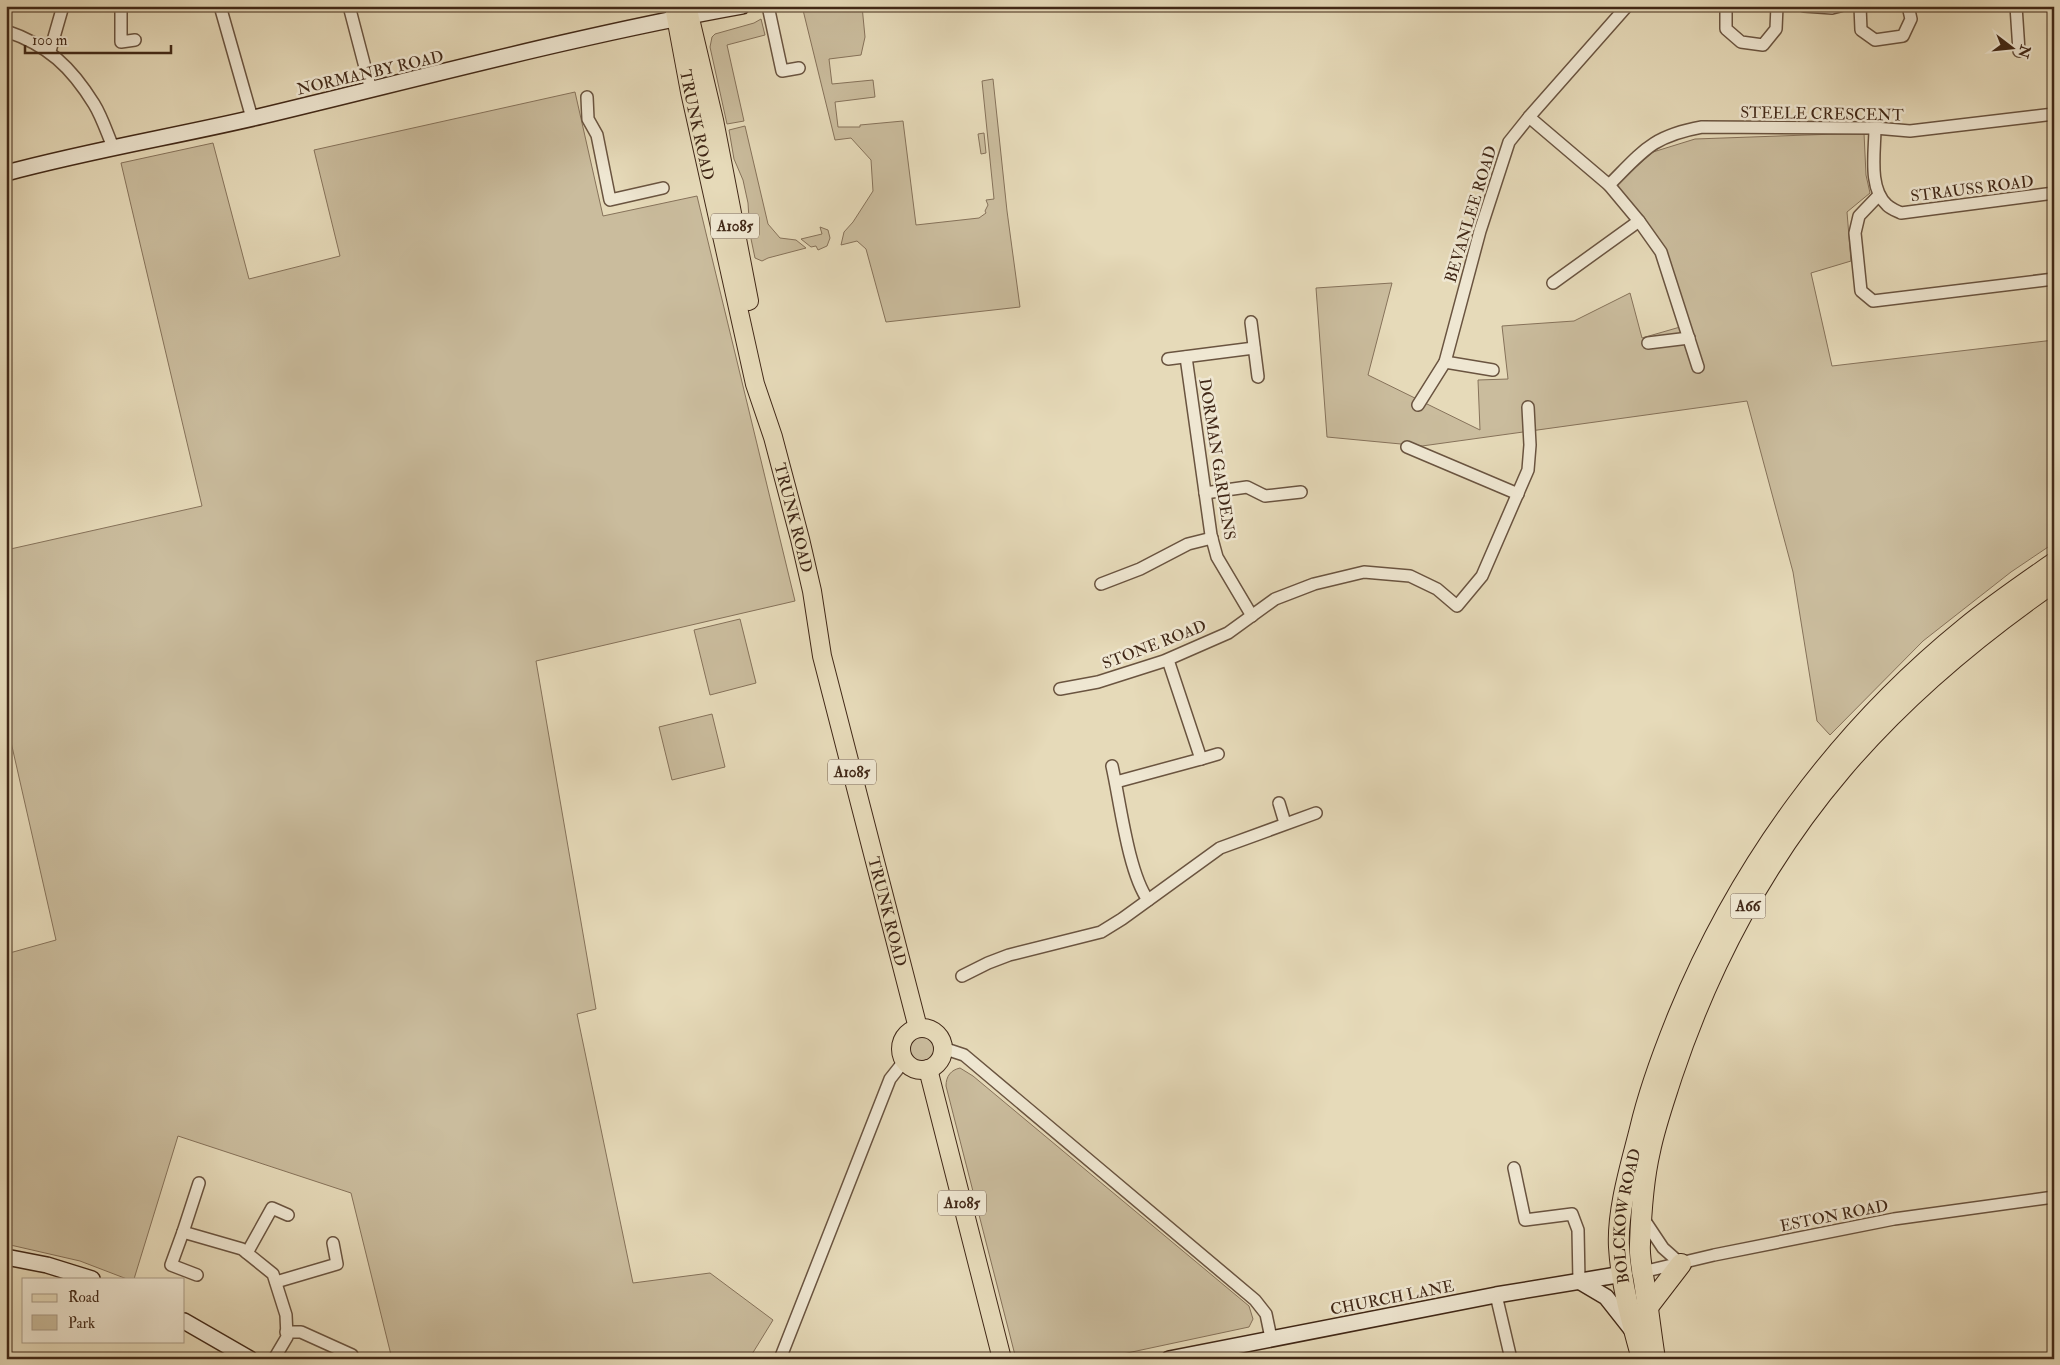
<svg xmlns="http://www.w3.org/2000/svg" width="2060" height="1365" font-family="'IM FELL Double Pica',serif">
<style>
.green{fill:#cabc9d;stroke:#86725a}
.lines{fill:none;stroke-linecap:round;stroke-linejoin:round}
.street-casing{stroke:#6a5440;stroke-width:14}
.secondary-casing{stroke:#412817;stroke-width:18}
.primary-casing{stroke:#412817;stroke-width:20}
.highway-casing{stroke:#412817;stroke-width:22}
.street{stroke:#efe7d2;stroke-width:11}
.secondary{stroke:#efe7d2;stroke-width:15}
.primary{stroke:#e6dab9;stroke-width:18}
.highway{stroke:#e6dab9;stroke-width:20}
.labels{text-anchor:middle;stroke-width:5;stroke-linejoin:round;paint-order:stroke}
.shield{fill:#efe7d2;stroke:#75614f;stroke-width:1}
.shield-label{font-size:15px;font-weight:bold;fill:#412817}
.street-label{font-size:16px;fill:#412817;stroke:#efe7d2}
</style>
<rect width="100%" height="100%" fill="#e6dab9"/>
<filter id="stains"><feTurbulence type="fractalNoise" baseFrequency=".004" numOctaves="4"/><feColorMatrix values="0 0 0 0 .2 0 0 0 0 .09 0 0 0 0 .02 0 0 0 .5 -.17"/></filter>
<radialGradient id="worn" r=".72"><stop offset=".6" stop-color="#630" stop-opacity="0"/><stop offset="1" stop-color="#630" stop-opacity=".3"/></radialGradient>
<g class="green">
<path d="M802,6H862L865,37L861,55L829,59L832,84L873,80L875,97L835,102L838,127H860V125L903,121L916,225L979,218L986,213L985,211L988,205L986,200L994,199L982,81L993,79L1007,211L1020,307L886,322L866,249L857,241L841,245L844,232L853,222L873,191L871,160L851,138L835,140Z"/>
<path d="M761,19L765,35L727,45L744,121L727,124L710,47L712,37L715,34L754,23Z"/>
<path d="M575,92L603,216L697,196L795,601L536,661L596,1009L577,1014L633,1283L710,1273L773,1320L749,1359H392L351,1193L178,1136L134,1279H127L80,1261L6,1244V954L56,940L6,720V550L202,506L121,163L213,143L249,279L340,256L314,150Z"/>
<path d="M745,126L768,224L780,238L796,240L806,248L768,258L762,261L755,258L750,234L748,203L743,180L734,159L729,130Z"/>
<path d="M984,133L986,153L981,154L978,134Z"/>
<path d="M1864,133L1866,175L1870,193L1847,212L1851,261L1811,273L1832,366L2054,340V543L2011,572L1923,641L1830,735L1817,721L1793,572L1747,401L1422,446L1327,437L1316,288L1392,283L1368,375L1480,430L1478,380L1508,379L1502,326L1574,321L1630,293L1642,338L1687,325L1662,247L1612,188L1653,152L1695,139Z"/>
<path d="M820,227L828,230L830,238L827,246L818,250L816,246L811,247L801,239L822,234Z"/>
<path d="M740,619L756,683L710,695L694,630Z"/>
<path d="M712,714L725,767L672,780L659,727Z"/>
<circle cx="923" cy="1049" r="13"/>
<path d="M960,1068L973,1076L1249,1306L1253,1319L1249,1327L1099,1359H1016L946,1086C946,1076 951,1070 960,1068Z"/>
</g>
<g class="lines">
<g class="street-casing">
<g id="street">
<path d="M121,6V42L135,40"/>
<path d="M220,6L252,118"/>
<path d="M349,6L371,90"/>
<path d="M768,6L782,71L799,68"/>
<path d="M1726,6V29L1741,42L1763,45L1776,29L1777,6"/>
<path d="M1804,6L1832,8L1840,6"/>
<path d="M1860,6L1861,30L1875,40L1903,36L1911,19L1908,6"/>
<path d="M2016,6L2019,51"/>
<path d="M6,31C48,45 71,67 94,104C102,117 107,133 113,147"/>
<path d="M50,51L63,6"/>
<path d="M587,97L588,119L597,135L610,200L663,188"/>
<path d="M1529,117L1609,185L1639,221L1661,252L1698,367"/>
<path d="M1875,128C1875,151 1868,188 1887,205C1891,209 1897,211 1901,213L2054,193"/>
<path d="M1609,185C1643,151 1652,136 1702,127L1875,128L1910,131L2054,114"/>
<path d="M1879,195L1859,216L1855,233L1861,291L1873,301L2054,279"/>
<path d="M1553,283L1639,221"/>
<path d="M1251,322L1258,377"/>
<path d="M1648,343L1689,338"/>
<path d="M1186,357L1211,535L1217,557L1252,616"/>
<path d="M1168,359L1254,348"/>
<path d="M1445,362L1493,370"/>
<path d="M1418,405L1445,362L1480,231L1509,142L1529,117L1627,6"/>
<path d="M1407,447L1518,494"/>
<path d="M1205,493L1247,487L1265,496L1301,492"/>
<path d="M1101,584L1140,569L1188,544L1212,538"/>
<path d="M1060,689L1098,682L1164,661L1228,633L1275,599L1314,584L1364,572L1410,576L1437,589L1457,606L1482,576L1528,470L1530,445L1528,407"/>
<path d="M1201,759L1218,754"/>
<path d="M1112,766C1120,801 1128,872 1148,900"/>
<path d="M1116,782L1201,759L1168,660"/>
<path d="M1279,803L1285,823"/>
<path d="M962,976L988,963L1009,955L1101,932L1122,919L1220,848L1316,813"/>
<path d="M943,1048L964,1055L1255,1300L1266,1314L1271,1338"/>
<path d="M1514,1168L1525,1220L1572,1214L1578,1230L1579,1281"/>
<path d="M199,1183L183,1232L242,1249L273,1274L286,1315L287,1337L274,1359"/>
<path d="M1643,1218L1663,1248L1681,1264"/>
<path d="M183,1232L171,1265L197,1275"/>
<path d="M247,1253L272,1208L288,1215"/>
<path d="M1638,1273L1714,1255L1894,1219L2054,1197"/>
<path d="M276,1282L337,1264L333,1243"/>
<path d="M1496,1295L1511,1359"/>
<path d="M286,1332H301L352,1355"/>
<path d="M780,1359L890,1079L905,1060"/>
</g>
</g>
<g class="secondary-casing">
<g id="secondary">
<path d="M6,173C91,150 177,136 262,116C421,78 580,35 742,6"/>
<path d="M6,1257L47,1265L92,1279"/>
<path d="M1579,1281L1606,1297L1632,1330"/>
<path d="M184,1321L250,1359"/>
<path d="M1169,1359L1496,1295L1623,1274"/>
</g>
</g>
<g class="primary-casing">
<g id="primary">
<path id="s1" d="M674,6L690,92L755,384L773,437L800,539L812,591L822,656L918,1028"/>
<path d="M687,6L714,120L749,301"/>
<circle cx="922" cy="1049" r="21"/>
<path d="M928,1069L1002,1359"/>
</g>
</g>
<g class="highway-casing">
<g id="highway">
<path d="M1648,1307L1681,1264"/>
<path id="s2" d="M1642,1359C1632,1323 1621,1284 1619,1247C1617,1210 1631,1165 1640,1129C1649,1090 1663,1053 1678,1016C1740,865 1838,731 1965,628C1993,605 2024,584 2054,563"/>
<path d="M1655,1359C1651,1333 1648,1307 1644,1281C1642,1269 1639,1256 1640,1244C1641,1214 1643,1181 1650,1151C1655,1126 1664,1101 1672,1076C1709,965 1766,858 1842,769C1904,696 1976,636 2054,582"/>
</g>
</g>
<use href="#street" class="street"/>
<use href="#secondary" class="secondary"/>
<use href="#primary" class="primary"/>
<use href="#highway" class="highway"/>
</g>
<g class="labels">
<g class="shield">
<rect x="711" y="213.5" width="48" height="25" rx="4"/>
<rect x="828" y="759.5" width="48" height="25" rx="4"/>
<rect x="1730.5" y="893.5" width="35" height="25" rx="4"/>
<rect x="938" y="1190.5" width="48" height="25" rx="4"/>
</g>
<g class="shield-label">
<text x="735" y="231">A1085</text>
<text x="852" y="777">A1085</text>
<text x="1748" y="911">A66</text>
<text x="962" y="1208">A1085</text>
</g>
<g class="street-label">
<text transform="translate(370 72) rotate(-13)" y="6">NORMANBY ROAD</text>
<text transform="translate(1822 113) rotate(1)" y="6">STEELE CRESCENT</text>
<text dy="6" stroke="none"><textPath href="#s1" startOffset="121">TRUNK ROAD</textPath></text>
<text transform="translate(1972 188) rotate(-7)" y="6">STRAUSS ROAD</text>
<text transform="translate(1470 214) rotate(-73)" y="6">BEVANLEE ROAD</text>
<text transform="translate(1218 459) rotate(81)" y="6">DORMAN GARDENS</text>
<text dy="6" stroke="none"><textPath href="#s1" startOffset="526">TRUNK ROAD</textPath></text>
<text transform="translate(1154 644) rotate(-21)" y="6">STONE ROAD</text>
<text dy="6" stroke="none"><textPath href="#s1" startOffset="931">TRUNK ROAD</textPath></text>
<text transform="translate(1834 1215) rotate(-11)" y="6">ESTON ROAD</text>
<text dy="6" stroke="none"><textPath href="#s2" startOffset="146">BOLCKOW ROAD</textPath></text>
<text transform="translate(1392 1297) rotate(-11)" y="6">CHURCH LANE</text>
</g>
</g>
<rect width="2060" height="1365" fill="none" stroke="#e6dab9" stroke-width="25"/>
<rect x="8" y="8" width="2045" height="1350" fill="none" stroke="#412817" stroke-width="2.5"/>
<rect x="12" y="12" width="2035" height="1340" fill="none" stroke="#412817"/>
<rect x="22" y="1278" width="162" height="65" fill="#efe7d2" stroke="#a99b87"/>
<rect x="32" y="1294" width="25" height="8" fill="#e6dab9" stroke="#a99b87"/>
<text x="68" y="1302" font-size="15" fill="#412817">Road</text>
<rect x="32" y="1315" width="25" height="15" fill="#cabc9d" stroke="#a99b87"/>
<text x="68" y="1328" font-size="15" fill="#412817">Park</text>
<g transform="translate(2012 48) rotate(106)" stroke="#efe7d2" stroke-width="4" paint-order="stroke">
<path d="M0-4L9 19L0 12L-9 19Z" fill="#412817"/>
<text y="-8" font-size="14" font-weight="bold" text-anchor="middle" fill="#412817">N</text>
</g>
<path d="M25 45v8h146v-8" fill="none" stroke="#412817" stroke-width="2.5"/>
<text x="32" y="45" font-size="15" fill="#412817" stroke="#efe7d2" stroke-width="4" paint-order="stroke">100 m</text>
<rect width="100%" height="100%" filter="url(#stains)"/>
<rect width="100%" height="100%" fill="url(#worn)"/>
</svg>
